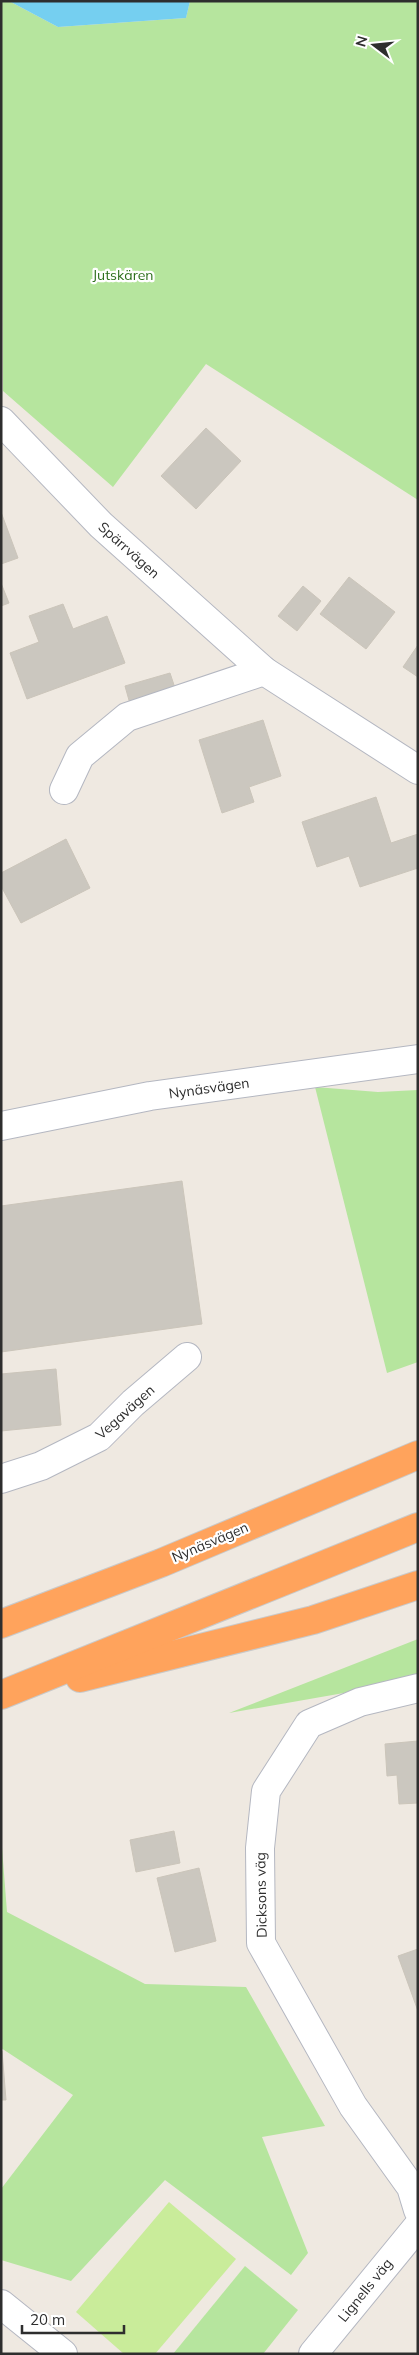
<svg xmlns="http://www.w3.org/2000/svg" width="419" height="2355" font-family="Mulish,sans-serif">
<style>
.green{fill:#b6e59e}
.pitch{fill:#c9ec9a}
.water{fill:#75cff0}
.building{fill:#cbc7bf;stroke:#cbc5ba}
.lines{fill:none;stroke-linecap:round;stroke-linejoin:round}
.minor-casing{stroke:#b4b7c1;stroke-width:30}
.highway-casing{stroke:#c9c9c9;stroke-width:30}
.minor{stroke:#fff;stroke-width:28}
.highway{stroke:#ffa35c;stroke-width:28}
.labels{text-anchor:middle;stroke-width:4.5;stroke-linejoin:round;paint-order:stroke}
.park-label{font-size:14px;fill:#2c6e1b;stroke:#fff}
.street-label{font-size:14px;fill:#2e2e2e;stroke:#fff}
</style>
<rect width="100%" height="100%" fill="#efe9e1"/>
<g class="green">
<path d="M1,1H9L58,27L186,18L190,1H418V500L206,364L113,487L3,391Z"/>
<path d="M315,1087L378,1092L418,1090V1362L387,1373Z"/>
<path d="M418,1639V1680L229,1713Z"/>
<path d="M1,1835L7,1912L145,1984L246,1987L325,2126L262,2137L308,2253L291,2275L165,2180L71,2281L1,2260V2189L73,2095L1,2048Z"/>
<path d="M245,2266L298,2310L263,2354H173Z"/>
</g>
<path class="pitch" d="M169,2202L236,2259L155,2354H124L76,2312Z"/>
<path class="water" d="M9,1H190L186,18L58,27Z"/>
<g class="building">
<path d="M206,428L241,461L196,509L161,476Z"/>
<path d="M1,512L18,558L1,564Z"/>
<path d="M349,577L395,612L366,649L320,614Z"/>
<path d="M1,583L9,603L1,606Z"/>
<path d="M303,586L321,601L297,631L278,616Z"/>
<path d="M63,604L73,629L107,616L125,663L27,699L10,653L39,642L29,616Z"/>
<path d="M418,645V677L403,667Z"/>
<path d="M170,673L178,697L132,711L125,686Z"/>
<path d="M263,720L281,776L249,787L254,802L222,813L199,740Z"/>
<path d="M376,797L391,843L418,834V868L360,887L349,856L317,867L302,822Z"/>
<path d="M66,839L90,888L21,923L1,886V873Z"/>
<path d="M182,1181L202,1324L1,1352V1206Z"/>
<path d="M56,1369L61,1425L1,1431V1374Z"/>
<path d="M418,1741V1803L399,1804L397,1775L387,1776L385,1744Z"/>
<path d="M174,1831L180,1863L136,1872L130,1840Z"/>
<path d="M199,1868L216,1941L175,1952L157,1878Z"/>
<path d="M418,1949V2011L398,1956Z"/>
<path d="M2,2051L6,2100H1V2052Z"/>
</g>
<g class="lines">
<g class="minor-casing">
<g id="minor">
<path d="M1,421L101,525L264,671L418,770"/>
<path d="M64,790L80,756L127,717L264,671"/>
<path d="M1,1126L150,1096L418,1059"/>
<path d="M1,1479L41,1466L99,1437L133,1403L187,1357"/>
<path d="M418,1688L360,1702L309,1724L266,1791L260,1848L261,1943L353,2106L411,2187L418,2210"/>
<path d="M1,2304L63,2354"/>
<path d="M313,2354L418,2226"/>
</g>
</g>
<g class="highway-casing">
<g id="highway">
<path d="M1,1624L161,1563L418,1455"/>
<path d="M80,1678L313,1620L418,1585"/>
<path d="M1,1695L418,1527"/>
</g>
</g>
<use href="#minor" class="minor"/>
<use href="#highway" class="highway"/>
</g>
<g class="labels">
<g class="park-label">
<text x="123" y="280">Jutskären</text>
</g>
<g class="street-label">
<text transform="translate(129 550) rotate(42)" y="5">Spärrvägen</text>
<text transform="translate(209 1088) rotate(-8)" y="5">Nynäsvägen</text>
<text transform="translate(125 1412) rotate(-42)" y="5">Vegavägen</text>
<text transform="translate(210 1542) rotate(-23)" y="5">Nynäsvägen</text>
<text transform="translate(261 1895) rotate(-91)" y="5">Dicksons väg</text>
<text transform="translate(365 2290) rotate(-51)" y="5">Lignells väg</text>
</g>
</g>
<rect width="419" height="2355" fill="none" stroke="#2e2e2e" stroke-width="5"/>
<g transform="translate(374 45) rotate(286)" stroke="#ffffff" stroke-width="4" paint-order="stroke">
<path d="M0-4L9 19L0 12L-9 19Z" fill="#2e2e2e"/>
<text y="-8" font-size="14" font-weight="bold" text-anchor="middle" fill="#2e2e2e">N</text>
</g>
<path d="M22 2325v8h102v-8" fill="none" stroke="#2e2e2e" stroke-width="2.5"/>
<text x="30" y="2325" font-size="15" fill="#2e2e2e" stroke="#ffffff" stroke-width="4" paint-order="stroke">20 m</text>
</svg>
